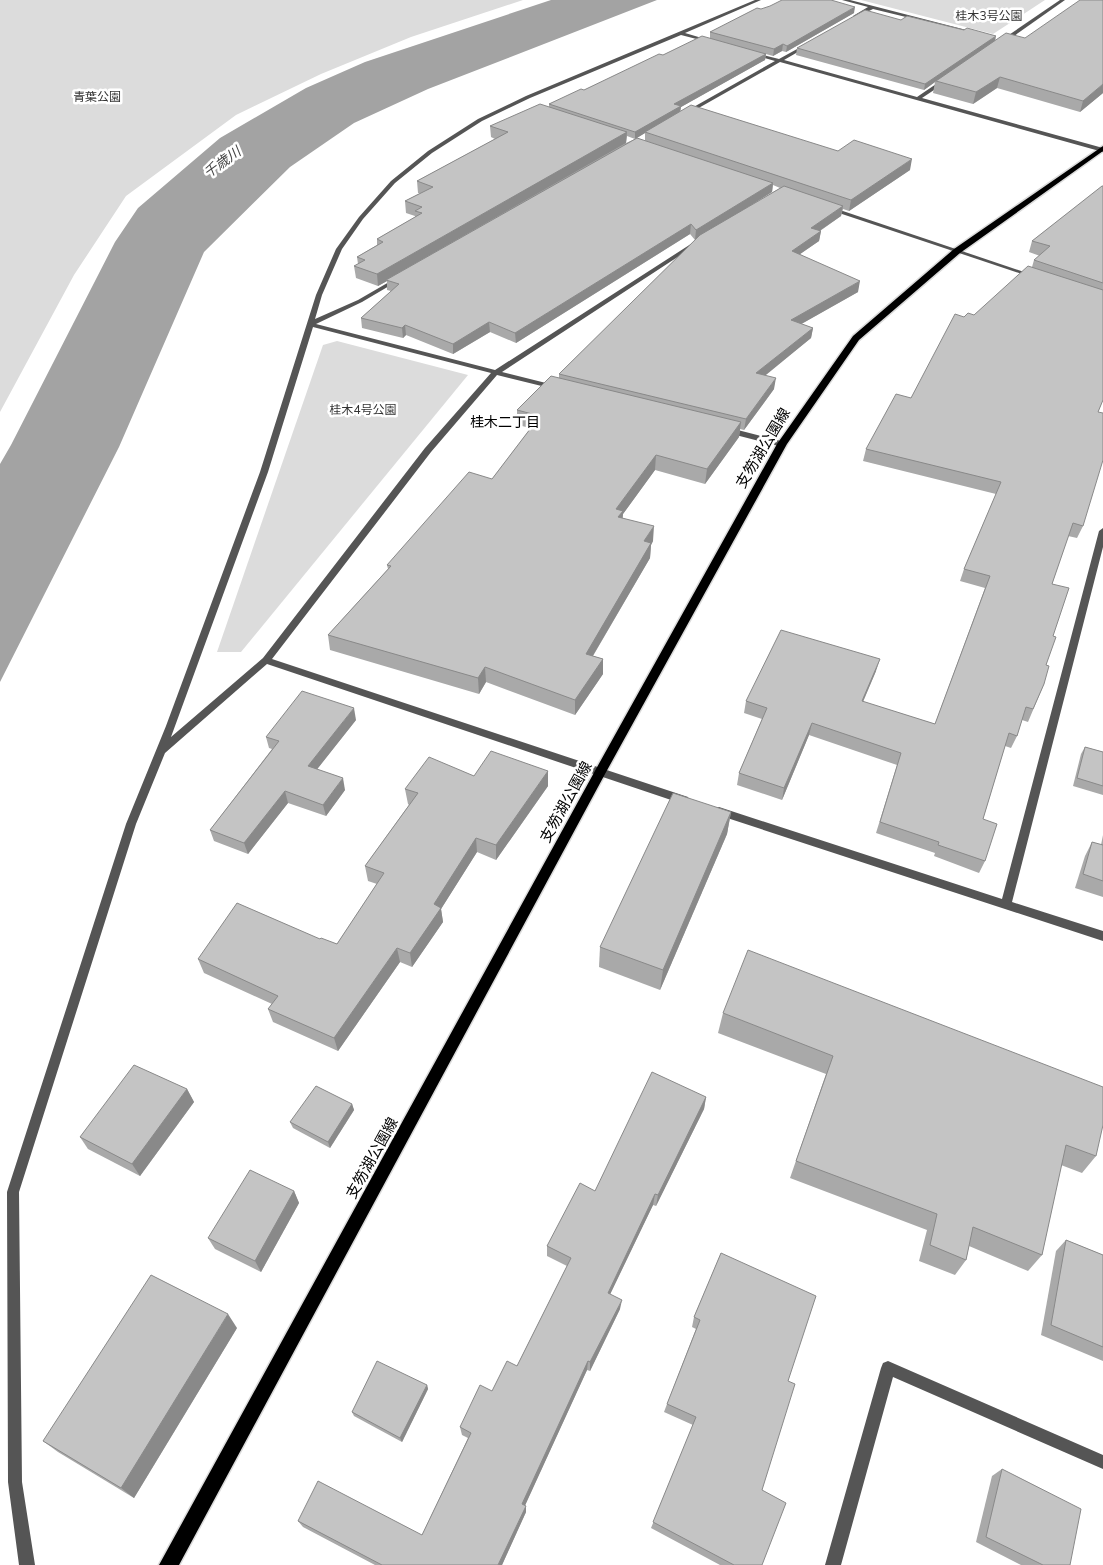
<svg xmlns="http://www.w3.org/2000/svg" width="1103" height="1565" font-family="'Nunito Sans','Noto Sans JP',sans-serif">
<style>
.green{fill:#dcdcdc}
.water{fill:#a3a3a3}
.lines{fill:none;stroke-linecap:round;stroke-linejoin:round}
.primary-casing{stroke:#dbdbdb;stroke-width:3}
.minor{fill:#555;fill-rule:evenodd}
.primary{fill:#000;fill-rule:evenodd}
.wall{fill:#a9a9a9;fill-rule:evenodd}
.shaded-wall{fill:#898989}
.building{fill:#c4c4c4;stroke:#898989}
.labels{text-anchor:middle;stroke-width:5;stroke-linejoin:round;paint-order:stroke}
.far-park-label{font-size:12px;fill:#333;stroke:#fff}
.far-water-label{font-size:14px;font-style:italic;fill:#444;stroke:#fff}
.far-neighbourhood-label{font-size:14px;fill:#000;stroke:#fff}
.street-label{font-size:15px;fill:#000;stroke:#fff}
</style>
<rect width="100%" height="100%" fill="#fff"/>
<g class="green">
<path d="M0,0H523L411,37L321,74L236,115L126,196L74,275L0,412Z"/>
<path d="M861,0H1045L993,34Z"/>
<path d="M337,341L468,375L241,652H217L323,345Z"/>
</g>
<path class="water" d="M551,0H657L428,89L354,123L290,167L204,252L119,447L0,682V464L11,445L115,242L138,208L220,138L306,88L365,62Z"/>
<g class="lines">
<g class="primary-casing">
<path id="primary" d="M1103,146V151L960,253L859,340L787,444L605,774L179,1565H159L596,769L777,444L853,336L954,249Z"/>
</g>
<g class="minor">
<path d="M755,0H761L685,33L712,41V43L681,35L530,98L482,121L432,153L395,183L363,219L342,249L322,295L315,319L358,300L396,278L401,279L362,302L316,324L495,370L694,242L699,243L502,372L558,386V390L497,375L431,452L272,659L688,797L689,800L688,803H680L267,664L165,753L136,824L19,1192L22,1482L35,1565H19L8,1482L7,1192L126,824L166,726L260,472L316,295L336,249L359,217L391,181L428,151L478,119L526,96ZM313,327L491,373L425,448L263,658L171,737L268,472Z"/>
<path d="M842,0H850L978,33L976,34L873,9L855,18L853,16L868,7Z"/>
<path d="M1060,0H1065L1004,43H1000V41Z"/>
<path d="M808,43L810,45L784,60L917,97L942,80H946V82L922,98L1103,148V152L780,62L688,114L683,113L775,61L751,54V52L779,59Z"/>
<path d="M827,207H831L1036,276L1031,277L827,209Z"/>
<path d="M724,428H730L785,442L786,444L785,446H779L724,432Z"/>
<path d="M1103,528V547L1012,902L1103,931V941L715,814L714,811L715,808L719,807L1002,899L1099,531Z"/>
<path d="M888,1361L1103,1455V1469L893,1377L841,1565H825L881,1368L883,1363Z"/>
</g>
<use href="#primary" class="primary"/>
</g>
<g class="wall">
<path d="M761,9L854,13L786,52L782,51L773,56L766,54L765,60L681,107L680,112L838,151L910,170L849,211L843,209L841,216L820,231H821L819,241L800,254L858,292L801,324L813,328L811,338L765,375L774,389L744,430L740,429L739,437L705,484L655,470L623,514L622,519L653,541L651,545L650,558L593,656L603,659V674L575,715L486,682L479,694L330,650L328,635L388,569L387,565L492,479L531,428L517,425V410L559,378V374L699,237L695,240L690,234L516,343L490,332L453,354L406,335L403,338L362,328L361,318L391,291L387,290V281L378,286L356,278L354,266L358,264L357,257L377,245V239L415,217V216L406,213L405,201L420,193H418L417,181L495,139L491,137L490,126L549,107V104L584,90L663,55L710,38V32ZM645,133V141L637,138ZM627,136L635,139L626,143ZM773,185L780,188L735,215L772,192Z"/>
<path d="M901,20L995,41L1103,93L1080,112L997,88L973,104L933,93L935,82L924,90L796,55L797,48Z"/>
<path d="M1103,186V400L1098,412L1083,526L1077,538L1068,536L1052,584L1053,636L1046,665L1044,684L1028,722L1022,720L1017,736L1011,748L1005,746L983,819L985,861L979,873L934,856L935,853L876,833L897,765L809,735L782,800L737,785L739,773L762,719L744,713L746,701L876,671L863,702L935,724L985,588L960,581L964,569L996,494L863,461L866,449L911,398L964,317L974,315L1032,267L1034,260L1040,256L1029,252L1032,241Z"/>
<path d="M356,720L317,769L345,790L326,816L288,803L248,854L214,841L210,830L272,749L269,748L266,737Z"/>
<path d="M1085,747L1103,752V795L1073,786L1081,754Z"/>
<path d="M548,771V786L496,860L477,852L441,909L443,922L412,967L400,962L338,1051L273,1022L268,1009L272,1004L204,973L198,959L320,939L337,944L377,884L368,881L365,866L409,805L408,804L405,789L474,776Z"/>
<path d="M731,812L727,834L660,990L599,967L600,947Z"/>
<path d="M1103,835V897L1075,888L1085,856L1092,842L1101,845Z"/>
<path d="M723,1013L1096,1156L1082,1173L1061,1165L1042,1255L1028,1271L969,1246L966,1260L955,1275L919,1261L927,1230L790,1178L826,1074L718,1033Z"/>
<path d="M187,1089L194,1102L140,1176L88,1149L80,1137Z"/>
<path d="M706,1097L704,1109L656,1206L653,1205L610,1294L620,1309L590,1371L587,1370L525,1505L526,1512L502,1565H375L303,1527L298,1521L422,1535L468,1438L462,1435L460,1427L517,1366L567,1266L547,1256V1246L595,1191Z"/>
<path d="M352,1104L354,1110L330,1148L293,1128L290,1122Z"/>
<path d="M294,1191L299,1203L261,1272L215,1249L208,1238Z"/>
<path d="M1066,1240L1103,1255V1361L1041,1335L1056,1251Z"/>
<path d="M721,1253L788,1381L762,1490V1565H720L651,1528L693,1425L664,1412L667,1404L696,1329L692,1327L694,1317Z"/>
<path d="M237,1328L134,1498L58,1452L43,1441Z"/>
<path d="M427,1385L428,1389L402,1442L354,1416L352,1412Z"/>
<path d="M1002,1469L1070,1565H1021L976,1542L992,1476Z"/>
</g>
<g class="shaded-wall">
<path d="M855,7L854,13L786,52L787,46Z"/>
<path d="M996,36L995,42L936,81L935,82L924,90L925,84Z"/>
<path d="M783,44L782,51L773,56L774,49Z"/>
<path d="M766,54L765,60L681,107L680,113L645,132V133L635,139V132L674,104Z"/>
<path d="M1000,77L997,88L973,104L976,92Z"/>
<path d="M1103,84V93L1080,112L1083,101Z"/>
<path d="M627,132L626,143L386,280L387,281L378,286L377,274Z"/>
<path d="M912,159L910,170L849,211L851,200Z"/>
<path d="M773,183L772,192L695,240L696,230Z"/>
<path d="M843,206L841,216L809,238L811,228Z"/>
<path d="M691,224L690,234L516,343L515,333Z"/>
<path d="M821,231L819,241L790,261L792,251Z"/>
<path d="M860,281L858,292L789,331L791,320Z"/>
<path d="M489,322L490,332L453,354V344Z"/>
<path d="M405,325L406,335L403,338L402,328Z"/>
<path d="M813,328L811,338L755,384L756,373Z"/>
<path d="M776,378L774,389L744,430L746,419Z"/>
<path d="M741,422L739,437L705,484L707,469Z"/>
<path d="M656,455L655,470L623,514L622,526L617,533L616,509Z"/>
<path d="M654,526L653,541L651,545L650,558L585,669L586,654L644,541Z"/>
<path d="M603,659V674L575,715V700Z"/>
<path d="M880,659L876,671L858,713L862,701Z"/>
<path d="M485,667L486,682L479,694L478,678Z"/>
<path d="M354,708L356,720L311,777L308,766Z"/>
<path d="M812,723L809,735L782,800L784,788Z"/>
<path d="M548,771V786L496,860V845Z"/>
<path d="M343,778L345,790L326,816L323,805Z"/>
<path d="M285,791L288,803L248,854L244,843Z"/>
<path d="M731,812L727,834L660,990L663,970Z"/>
<path d="M476,838L477,852L441,909L443,922L412,967L410,953L434,904Z"/>
<path d="M397,948L400,962L338,1051L334,1038Z"/>
<path d="M187,1089L194,1102L140,1176L132,1164Z"/>
<path d="M706,1097L704,1109L656,1206L658,1195Z"/>
<path d="M352,1104L354,1110L330,1148L328,1142Z"/>
<path d="M294,1191L299,1203L261,1272L255,1261Z"/>
<path d="M655,1194L653,1205L606,1303L608,1293Z"/>
<path d="M622,1300L620,1309L590,1371V1362Z"/>
<path d="M228,1314L237,1328L134,1498L121,1488Z"/>
<path d="M588,1361L587,1370L523,1510L522,1504Z"/>
<path d="M427,1385L428,1389L402,1442L400,1438Z"/>
<path d="M526,1506V1512L502,1565H498Z"/>
</g>
<g class="building">
<path d="M782,0H831L855,7L787,46L783,44L774,49L710,32L757,8L761,9L770,6Z"/>
<path d="M1080,0H1103V84L1083,101L1000,77L976,92L936,81L1006,33L1025,38Z"/>
<path d="M865,10L901,20L907,16L964,30L967,28L996,36L925,84L797,48Z"/>
<path d="M702,36L766,54L674,104L681,106L635,132L549,104L581,89L584,90L659,54L663,55Z"/>
<path d="M540,104L627,132L377,274L354,266L365,260L357,257L383,242L377,239L422,213L415,211L422,207L405,201L433,187L417,181L508,132L490,126Z"/>
<path d="M691,105L838,151L854,140L912,159L851,200L645,132Z"/>
<path d="M637,138L773,183L696,230L691,224L515,333L489,322L453,344L405,325L402,328L361,318L399,284L386,280Z"/>
<path d="M784,186L843,206L811,228L821,231L792,251L860,281L791,320L813,328L756,373L776,378L746,419L559,374L700,235Z"/>
<path d="M1102,186H1103V283L1034,260L1050,246L1032,241Z"/>
<path d="M1028,266L1103,290V400L1098,412L1103,413V460L1083,526L1073,523L1052,584L1069,588L1053,636L1056,637L1046,665L1049,666L1044,684L1033,709L1026,707L1017,736L1009,733L983,819L997,824L985,861L938,845L939,842L880,822L901,753L812,723L784,788L739,773L767,708L746,701L781,630L880,659L862,701L935,724L990,576L964,569L1001,482L866,449L896,394L911,398L955,314L964,317L968,313L974,315Z"/>
<path d="M551,376L741,422L707,469L656,455L616,509L623,511L618,517L654,526L644,541L651,543L586,654L603,659L575,700L485,667L478,678L328,635L391,566L387,565L469,472L492,479L540,416L517,410Z"/>
<path d="M302,691L354,708L308,766L343,778L323,805L285,791L244,843L210,830L279,741L266,737Z"/>
<path d="M1085,747L1103,752V786L1077,778Z"/>
<path d="M491,751L548,771L496,845L476,838L434,904L441,908L410,953L397,948L334,1038L268,1009L278,996L198,959L237,903L320,939L321,938L337,944L384,873L365,866L418,793L405,789L429,757L474,776Z"/>
<path d="M673,793L731,812L663,970L600,947Z"/>
<path d="M1092,842L1103,845V881L1083,874Z"/>
<path d="M748,950L1103,1087V1125L1096,1156L1066,1145L1042,1255L973,1227L966,1260L930,1245L937,1214L796,1161L833,1056L723,1013Z"/>
<path d="M134,1065L187,1089L132,1164L80,1137Z"/>
<path d="M652,1072L706,1097L658,1195L655,1194L608,1293L622,1300L590,1362L588,1361L522,1504L526,1506L498,1565H382L298,1521L318,1481L422,1535L471,1433L460,1427L480,1385L492,1391L507,1361L517,1366L571,1258L547,1246L580,1183L595,1191Z"/>
<path d="M316,1086L352,1104L328,1142L290,1122Z"/>
<path d="M250,1170L294,1191L255,1261L208,1238Z"/>
<path d="M1066,1240L1103,1255V1347L1051,1325Z"/>
<path d="M721,1253L816,1296L788,1381L795,1384L762,1490L786,1503L762,1565H734L653,1522L696,1417L667,1404L700,1320L694,1317Z"/>
<path d="M151,1275L228,1314L121,1488L43,1441Z"/>
<path d="M377,1361L427,1385L400,1438L352,1412Z"/>
<path d="M1002,1469L1081,1509L1070,1565H1043L986,1537Z"/>
</g>
<g class="labels">
<g class="far-park-label">
<text x="989" y="20">桂木3号公園</text>
<text x="97" y="101">青葉公園</text>
<text x="363" y="414">桂木4号公園</text>
</g>
<g class="far-water-label">
<text transform="translate(222 162) rotate(-36)" y="5">千歳川</text>
</g>
<g class="far-neighbourhood-label">
<text x="505" y="427">桂木二丁目</text>
</g>
<g class="street-label">
<text transform="translate(763 448) rotate(-59)" y="5">支笏湖公園線</text>
<text transform="translate(566 802) rotate(-61)" y="5">支笏湖公園線</text>
<text transform="translate(372 1158) rotate(-61)" y="5">支笏湖公園線</text>
</g>
</g>
</svg>
